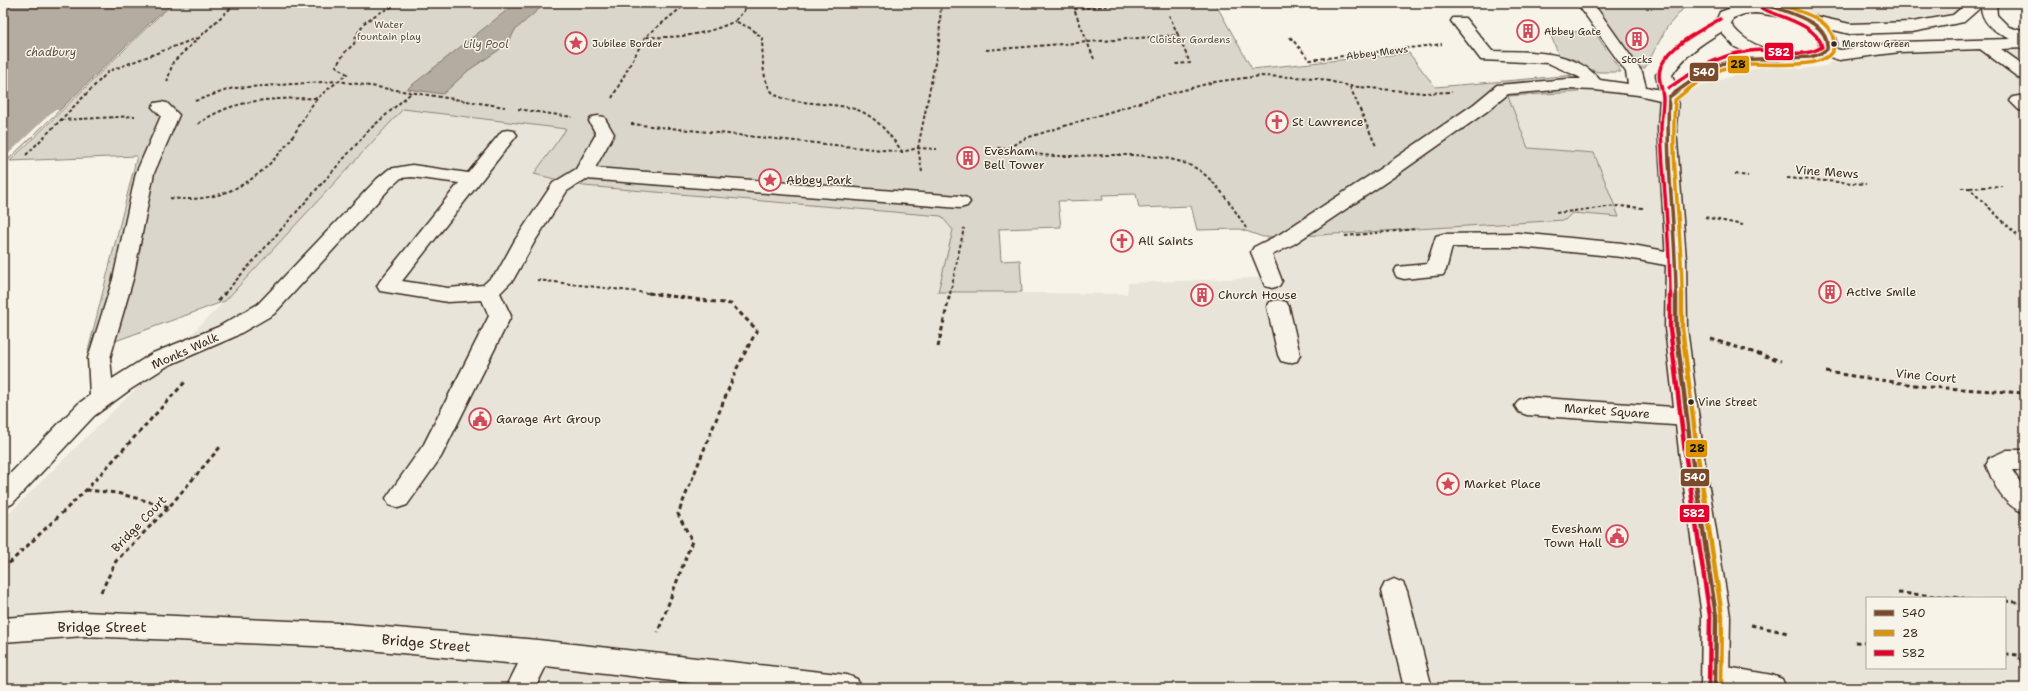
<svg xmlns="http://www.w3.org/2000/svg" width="2028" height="691" font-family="'Shantell Sans',sans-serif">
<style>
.built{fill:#e9e4d9;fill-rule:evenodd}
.green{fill:#dbd6cb;stroke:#8b8074}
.water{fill:#b4aca0;stroke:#84786c}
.pier{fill:#f7f3e8}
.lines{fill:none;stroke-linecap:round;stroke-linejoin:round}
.minor-casing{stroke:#3b2a1e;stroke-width:3}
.major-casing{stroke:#3b2a1e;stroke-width:3}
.path-far1{stroke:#3b2a1e;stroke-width:2;stroke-dasharray:3.5 2.5;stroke-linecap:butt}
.path{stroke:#3b2a1e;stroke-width:3;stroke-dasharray:4.5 3.5;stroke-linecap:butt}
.minor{fill:#f7f3e8;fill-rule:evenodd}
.major{fill:#f7f3e8;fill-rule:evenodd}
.bus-1-far1-casing{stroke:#f7f3e8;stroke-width:6}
.bus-1-casing{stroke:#f7f3e8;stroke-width:8}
.bus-2-far1-casing{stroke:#f7f3e8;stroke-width:6}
.bus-2-casing{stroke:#f7f3e8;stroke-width:8}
.bus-3-far1-casing{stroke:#f7f3e8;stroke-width:6}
.bus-3-casing{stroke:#f7f3e8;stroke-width:8}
.bus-1-far1{stroke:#7a4b2a;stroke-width:3.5}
.bus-1{stroke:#7a4b2a;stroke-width:4.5}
.bus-2-far1{stroke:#db9304;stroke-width:3.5}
.bus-2{stroke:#db9304;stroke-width:4.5}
.bus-3-far1{stroke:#e4002b;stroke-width:3.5}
.bus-3{stroke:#e4002b;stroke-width:4.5}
.bus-dot{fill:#3b2a1e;stroke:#f7f3e8;stroke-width:1.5}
.labels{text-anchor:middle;stroke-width:3;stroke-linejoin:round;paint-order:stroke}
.far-bus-label{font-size:9px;fill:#3b2a1e;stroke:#f7f3e8;text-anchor:start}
.far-park-label{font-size:10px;fill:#5b4c41;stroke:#f7f3e8}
.far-poi-label{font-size:10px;fill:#3b2a1e;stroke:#f7f3e8;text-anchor:start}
.far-street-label{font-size:10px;fill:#3b2a1e;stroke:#f7f3e8}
.far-water-label{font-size:11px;font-style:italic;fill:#5f5145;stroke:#f7f3e8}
.bus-label{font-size:11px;fill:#3b2a1e;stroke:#f7f3e8;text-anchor:start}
.poi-label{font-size:12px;fill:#3b2a1e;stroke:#f7f3e8;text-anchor:start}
.street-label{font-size:12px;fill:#3b2a1e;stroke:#f7f3e8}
.near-street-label{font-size:14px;fill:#3b2a1e;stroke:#f7f3e8}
.line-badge{stroke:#f7f3e8;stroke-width:1.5}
.badge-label{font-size:11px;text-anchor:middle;font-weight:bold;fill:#fff}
.pale-badge-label{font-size:11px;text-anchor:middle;font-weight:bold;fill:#111}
</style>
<rect width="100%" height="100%" fill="#f7f3e8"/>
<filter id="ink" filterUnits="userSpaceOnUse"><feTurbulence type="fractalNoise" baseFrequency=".025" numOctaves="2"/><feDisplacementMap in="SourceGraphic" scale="8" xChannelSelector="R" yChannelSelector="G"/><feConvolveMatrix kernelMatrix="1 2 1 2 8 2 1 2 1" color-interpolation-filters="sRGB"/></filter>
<g filter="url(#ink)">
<g class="built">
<path d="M1774,3H1974L1957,12L1899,22L1847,23L1806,16Z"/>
<path d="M2025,43V688H3V519L225,301L403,109L566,129L584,186L941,216L953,230L938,292L1127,294L1128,283L1280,277L1274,250L1301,236L1564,220L1572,213L1619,217L1594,153L1528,148L1508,96L1578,92L1575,75L1669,97L1769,64L1801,69L1826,66L1839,55ZM1867,598H2005V668H1867Z"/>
</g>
<g class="green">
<path d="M175,3H1215L1252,69L1409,53L1435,87L1575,75L1579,92L1508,96L1528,148L1594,153L1619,217L1572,213L1565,220L1301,236L1263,237L1240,229L1197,230L1191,206L1139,208L1136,194L1102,195L1103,200L1058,201L1061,227L999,229L1001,261L1020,260L1022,292H938L953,230L941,216L584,186L534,174L566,129L403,109L225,301L88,351L137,156L10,161L160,15Z"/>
<path d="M1591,3H1688L1667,27L1645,68H1638Z"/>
<path d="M1551,29L1596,34L1621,72H1598L1560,58L1551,36H1554Z"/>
</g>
<g class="water">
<path d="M6,3H173L157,16L3,165V5Z"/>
<path d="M516,3H546L515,30L511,38L499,50L469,70L443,94L407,89Z"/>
</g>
<path class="pier" d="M54,110H59L9,158H4Z"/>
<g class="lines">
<g class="minor-casing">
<g id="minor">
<path d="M1577,3H1593L1642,72L1646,87L1675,93L1678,97L1675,101L1669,102L1638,95L1595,90L1568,89L1508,94L1486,112L1395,176L1294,244L1272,255L1282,281L1279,286L1272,288L1265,286L1251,252L1254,247L1280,234L1381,168L1474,104L1497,85L1568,79H1581L1579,77L1548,63L1481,60L1451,21L1453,18H1465L1492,51C1530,52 1574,49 1600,80L1628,84L1626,72Z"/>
<path d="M1967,3H1996L1997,15L2009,27L2025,32V48L2001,49L2025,66V79L2019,78L1980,49L1900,52L1839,60L1821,54L1819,51L1821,48L1827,46L1840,50L1900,42L2011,39C1996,33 1982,24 1981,7L1964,22L1912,32L1850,34L1796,21L1794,18L1796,15L1802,13L1850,24L1912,22L1953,15Z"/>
<path d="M2019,96H2025V111L2019,110L2010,101L2013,97Z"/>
<path d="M161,102L167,103L179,115L154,173L133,279L110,358L112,379L153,353L218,327L258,304L377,179L389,169L412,165L468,173L502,131L508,130L514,131L517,135L402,281L448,288L483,285L498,271L515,240L553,183L576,169L596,134L589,121L592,117L598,116L604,117L614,134L595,168L960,196L967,198L970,202L967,206L960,208L586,179L567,191L535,241L513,280L500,293L511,316L441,457L407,505L398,508L389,505L386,498L424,444L489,316L482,300L448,302L380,291L377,286L380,281L459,183L412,177L401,178L391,187L274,314L234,337L169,365L131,389L94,416L12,504L3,507V481L78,404L90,395L88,358L113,279L136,173L161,116L152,107L155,103Z"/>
<path d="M1518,233L1622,243L1676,253L1683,255L1686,260L1683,265L1676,267L1622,257L1518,247H1452L1446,270L1443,275L1404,279L1397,277L1394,272L1397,267L1427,264L1436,236L1443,234Z"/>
<path d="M1278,300L1286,302L1289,307L1300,355L1297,361L1289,363L1281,361L1278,355L1267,307L1270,302Z"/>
<path d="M1527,397L1688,408L1696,411L1700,417L1696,423L1688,426L1527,415L1519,412L1515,406L1519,400Z"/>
<path d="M2007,450H2025V470H2012L2025,490V513C2002,505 1995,486 1986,465L1989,458Z"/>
<path d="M1394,579L1403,583L1407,591L1432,688H1404L1381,591L1385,583Z"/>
<path d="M84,612L337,623L538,640L847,675L857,679L861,688H732L546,666L535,688H506L518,664L337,647L84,636L3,642V618Z"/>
<path d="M1716,665L1772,675L1782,679L1786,688L1706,687L1702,678L1706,669Z"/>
</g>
</g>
<g class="major-casing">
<path id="major" d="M1755,3C1779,6 1807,11 1827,26C1832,30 1837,38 1836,45C1833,69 1791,62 1775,61C1761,60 1742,62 1729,66C1709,72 1693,86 1678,99L1676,128L1686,260L1687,328L1703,451L1730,616L1729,688H1701L1702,616L1679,451L1665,328L1666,260L1658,128L1660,97L1656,75L1677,47L1716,21L1720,12L1742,4ZM1755,13C1775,15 1823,22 1819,48C1791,61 1749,50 1731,24L1733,18L1744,14ZM1721,32L1735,47L1748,53L1708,63L1675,84L1672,75C1685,55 1701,44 1721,32Z"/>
</g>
<g class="path-far1">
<path d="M747,3L744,11L735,21L752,29L762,38C763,54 761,79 772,92C784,106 838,101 860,111C879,119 890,136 902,151"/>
<path d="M1169,15L1178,35"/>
<path d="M646,37C678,38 706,35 735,21"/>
<path d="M1290,37L1310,60L1442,44"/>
<path d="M986,50L1178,35L1190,63L1175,64"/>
<path d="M1094,59L1074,9L1139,3"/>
<path d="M167,82L173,62L236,3"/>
<path d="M1350,87L1376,146"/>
<path d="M612,98L645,37L687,3"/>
<path d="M195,101L233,88L338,81L505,107"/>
<path d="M518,109L572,117"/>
<path d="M61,120L135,116"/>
<path d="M198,124C236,97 273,99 317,98"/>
<path d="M631,124L902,152L918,148L937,149"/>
<path d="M998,148C1018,149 1038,156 1058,156C1100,157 1169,147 1203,173C1221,188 1234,209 1246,228"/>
<path d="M1008,148L1026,138L1161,96L1214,82L1260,76L1317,78L1349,86L1423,93L1452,92"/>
<path d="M26,155L109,71L197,38"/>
<path d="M922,172L918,148L939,43L941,3"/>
<path d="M1735,174L1748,176"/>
<path d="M1787,178L1866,184"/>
<path d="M1961,188H1969L2017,235"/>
<path d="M1970,188L2002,186"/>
<path d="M170,198C221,204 257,183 288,143C299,129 306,110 319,97C327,89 338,82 347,74L336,66L346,51L354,44L356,36L364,23L377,14L400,3"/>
<path d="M1556,213L1617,206L1643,208"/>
<path d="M1705,217L1743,225"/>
<path d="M1345,236L1416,229"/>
<path d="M537,280L656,294"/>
<path d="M224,294L370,129L411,93"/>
<path d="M950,294L964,228"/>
</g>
<g class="path">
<path d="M648,293L731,304L757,330L737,368L678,514L692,541L658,632"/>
<path d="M218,301L225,293"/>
<path d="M1711,339L1781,361"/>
<path d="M938,347L950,293"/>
<path d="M1826,372L1928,387L2025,393"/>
<path d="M86,490L117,493L169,507"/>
<path d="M3,569L86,490L185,382"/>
<path d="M101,592L116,561L169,507L221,446"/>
<path d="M1898,593L1964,598"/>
<path d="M2005,601L2025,603"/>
<path d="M1751,625L1788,633"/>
<path d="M1855,642L1867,643"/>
<path d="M2005,654L2018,655L2025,668"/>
</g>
<use href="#minor" class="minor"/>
<use href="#major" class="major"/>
<g class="bus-1-far1-casing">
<path id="bus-1-far1" d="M1676,294C1676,228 1665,162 1669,97L1707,70L1732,60L1810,57L1820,54L1827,49C1830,20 1785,13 1764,3"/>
</g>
<g class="bus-1-casing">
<path id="bus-1" d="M1676,293V328L1691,451L1716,616L1715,688"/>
</g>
<g class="bus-2-far1-casing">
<path id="bus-2-far1" d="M1682,294C1682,229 1670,164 1675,100C1693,85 1712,70 1736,65C1756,60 1837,76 1834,42C1831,16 1795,11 1776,3"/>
</g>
<g class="bus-2-casing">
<path id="bus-2" d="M1682,293V328L1697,450L1722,616L1721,688"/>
</g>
<g class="bus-3-far1-casing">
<g id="bus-3-far1">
<path d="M1669,88C1698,67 1725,51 1762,50C1783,50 1803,59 1822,47C1818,25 1779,17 1761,8"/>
<path d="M1670,294C1670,239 1663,184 1661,129C1661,119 1663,109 1663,99C1663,87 1656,78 1661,66C1672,44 1699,31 1720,19"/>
</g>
</g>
<g class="bus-3-casing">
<path id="bus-3" d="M1670,293V329L1685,452L1710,616L1709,688"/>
</g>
<use href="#bus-1-far1" class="bus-1-far1"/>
<use href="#bus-1" class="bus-1"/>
<use href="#bus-2-far1" class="bus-2-far1"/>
<use href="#bus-2" class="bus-2"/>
<use href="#bus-3-far1" class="bus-3-far1"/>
<use href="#bus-3" class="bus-3"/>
</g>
</g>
<defs>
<g id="building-ring" transform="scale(1.15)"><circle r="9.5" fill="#f7f3e8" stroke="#d1495b" stroke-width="1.5"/><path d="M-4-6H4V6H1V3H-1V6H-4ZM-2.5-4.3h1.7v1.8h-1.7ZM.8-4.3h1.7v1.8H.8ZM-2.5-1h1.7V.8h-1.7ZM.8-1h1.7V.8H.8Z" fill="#d1495b"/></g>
<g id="sight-ring" transform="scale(1.15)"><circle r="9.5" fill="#f7f3e8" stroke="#d1495b" stroke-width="1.5"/><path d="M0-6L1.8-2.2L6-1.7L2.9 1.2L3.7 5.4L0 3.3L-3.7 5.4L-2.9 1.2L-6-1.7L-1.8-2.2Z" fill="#d1495b"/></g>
<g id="church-ring" transform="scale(1.15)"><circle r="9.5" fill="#f7f3e8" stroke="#d1495b" stroke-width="1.5"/><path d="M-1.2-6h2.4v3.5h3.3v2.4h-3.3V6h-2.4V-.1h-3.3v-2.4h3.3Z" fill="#d1495b"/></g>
<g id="civic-ring" transform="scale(1.15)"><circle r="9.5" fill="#f7f3e8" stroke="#d1495b" stroke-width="1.5"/><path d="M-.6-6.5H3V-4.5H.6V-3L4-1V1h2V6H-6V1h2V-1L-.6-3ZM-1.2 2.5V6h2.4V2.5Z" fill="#d1495b"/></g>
</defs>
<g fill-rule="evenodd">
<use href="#building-ring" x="1528" y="31"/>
<use href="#building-ring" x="1637" y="39"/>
<use href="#sight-ring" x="576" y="43"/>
<use href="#church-ring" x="1277" y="122"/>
<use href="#building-ring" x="968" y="158"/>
<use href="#sight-ring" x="770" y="180"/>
<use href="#church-ring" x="1122" y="241"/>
<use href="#building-ring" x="1830" y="292"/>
<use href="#building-ring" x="1202" y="295"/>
<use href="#civic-ring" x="480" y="419"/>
<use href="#sight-ring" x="1448" y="484"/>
<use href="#civic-ring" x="1617" y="536"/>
</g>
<g class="bus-dot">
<circle cx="1834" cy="44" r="3.5"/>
<circle cx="1691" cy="402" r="3.5"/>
</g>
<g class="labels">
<g class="far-bus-label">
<text x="1842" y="47">Merstow Green</text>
</g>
<g class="far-park-label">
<text x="389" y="28">Water<tspan x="389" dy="12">fountain play</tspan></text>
<text x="1190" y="43">Cloister Gardens</text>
</g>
<g class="far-poi-label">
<text x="1544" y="35">Abbey Gate</text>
<text x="592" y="47">Jubilee Border</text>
<text x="1637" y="63" text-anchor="middle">Stocks</text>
</g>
<g class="far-street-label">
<text transform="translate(1377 52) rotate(-7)" y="4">Abbey Mews</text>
</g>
<g class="far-water-label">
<text x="486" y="48">Lily Pool</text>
<text x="51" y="56">chadbury</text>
</g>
<g class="bus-label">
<text x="1698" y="406">Vine Street</text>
</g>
<g class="poi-label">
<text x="1292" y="126">St Lawrence</text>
<text x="984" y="155">Evesham<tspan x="984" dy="14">Bell Tower</tspan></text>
<text x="786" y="184">Abbey Park</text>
<text x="1138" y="245">All Saints</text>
<text x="1846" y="296">Active Smile</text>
<text x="1218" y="299">Church House</text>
<text x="496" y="423">Garage Art Group</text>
<text x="1464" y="488">Market Place</text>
<text x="1602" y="533" text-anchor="end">Evesham<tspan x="1602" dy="14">Town Hall</tspan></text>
</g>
<g class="street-label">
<text transform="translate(1827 172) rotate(4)" y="4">Vine Mews</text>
<text transform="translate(185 351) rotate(-24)" y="4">Monks Walk</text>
<text transform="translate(1926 376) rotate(5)" y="4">Vine Court</text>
<text transform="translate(1607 411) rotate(4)" y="4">Market Square</text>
<text transform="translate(139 524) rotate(-46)" y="4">Bridge Court</text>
</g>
<g class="near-street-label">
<text x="102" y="632">Bridge Street</text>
<text transform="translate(426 643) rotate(5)" y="5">Bridge Street</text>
</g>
</g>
<g class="line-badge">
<rect x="1764" y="42" width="30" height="19" rx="4" fill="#e4002b"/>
<rect x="1727" y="55" width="23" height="19" rx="4" fill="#db9304"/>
<rect x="1689" y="62" width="30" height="20" rx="4" fill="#7a4b2a"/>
<rect x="1685" y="439" width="23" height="19" rx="4" fill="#db9304"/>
<rect x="1680" y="468" width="30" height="19" rx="4" fill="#7a4b2a"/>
<rect x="1679" y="504" width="31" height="19" rx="4" fill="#e4002b"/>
</g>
<g class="badge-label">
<text x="1779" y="56">582</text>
<text x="1704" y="76">540</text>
<text x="1695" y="481">540</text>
<text x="1694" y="517">582</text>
</g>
<g class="pale-badge-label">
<text x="1738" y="68">28</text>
<text x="1697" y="452">28</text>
</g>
<rect width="2028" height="691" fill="none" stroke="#f7f3e8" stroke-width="16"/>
<rect x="8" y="8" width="2012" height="675" fill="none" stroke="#3b2a1e" stroke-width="1.5" filter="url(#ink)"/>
<rect x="1866" y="597" width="140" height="72" fill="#f7f3e8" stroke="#aca397"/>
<rect x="1874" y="610" width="20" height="6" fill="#7a4b2a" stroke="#aca397"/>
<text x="1902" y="617" font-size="12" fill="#3b2a1e">540</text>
<rect x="1874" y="630" width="20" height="6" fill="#db9304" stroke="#aca397"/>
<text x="1902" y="637" font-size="12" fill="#3b2a1e">28</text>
<rect x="1874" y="650" width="20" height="6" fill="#e4002b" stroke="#aca397"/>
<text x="1902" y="657" font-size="12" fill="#3b2a1e">582</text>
</svg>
